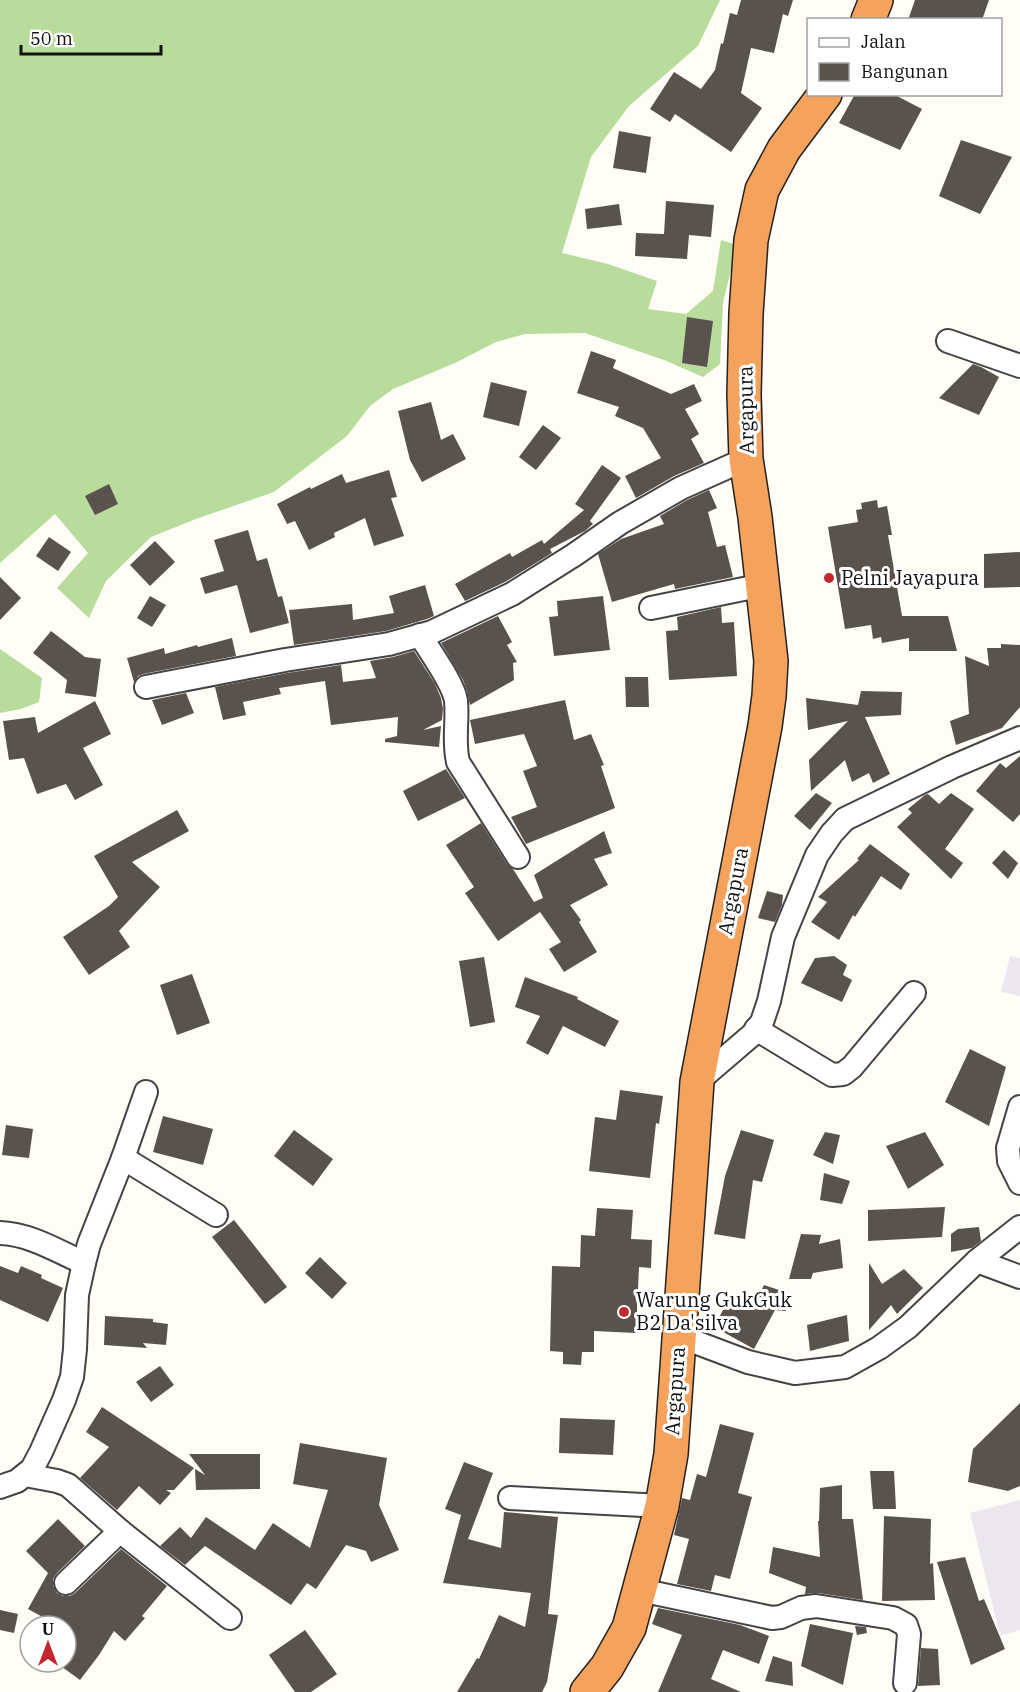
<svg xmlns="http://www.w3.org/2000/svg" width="1020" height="1692" font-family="'IBM Plex Serif',serif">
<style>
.industrial{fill:#eee6ef}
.forest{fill:#b9dc9c}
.building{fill:#5a524d}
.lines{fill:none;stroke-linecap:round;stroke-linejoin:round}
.minor-casing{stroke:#444;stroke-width:26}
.highway-casing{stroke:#222;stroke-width:36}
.minor{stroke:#fff;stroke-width:22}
.highway{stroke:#f5a25d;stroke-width:33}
.poi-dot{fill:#c4262e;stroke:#fff;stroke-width:2}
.labels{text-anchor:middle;stroke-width:6;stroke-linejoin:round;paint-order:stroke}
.street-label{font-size:20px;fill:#111;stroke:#fff}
.poi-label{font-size:20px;fill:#111;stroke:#fff;text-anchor:start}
</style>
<rect width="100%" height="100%" fill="#fffdf5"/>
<g class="industrial">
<path d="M1010,956L1020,958V996L1001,992Z"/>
<path d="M1020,1500V1630L1000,1636L970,1513Z"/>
</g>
<g class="forest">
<path d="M0,0H720L698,46L629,106L591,157L562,253L608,264L657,281L648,309L686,314L713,291L721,240L737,245L723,303L720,364L703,377L664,360L585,333L525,334L496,342L455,363L393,389L370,406L347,436L274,492L196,519L151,537L106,581L89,618L57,588L88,553L55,514L0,563Z"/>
<path d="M0,649L42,678L39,702L21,709L0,713Z"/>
</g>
<g class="building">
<path d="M741,0H793L788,16L783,14L774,53L751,48L741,93L762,108L731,152L675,114L670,122L650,109L674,72L701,89L715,70L721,43L723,44L730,13L737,15Z"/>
<path d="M915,0H989L982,20H908Z"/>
<path d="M855,94H893L922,109L900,150L839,123Z"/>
<path d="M619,131L651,137L646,173L613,168Z"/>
<path d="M961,140L1012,157L980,214L939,196Z"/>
<path d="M666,201L714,205L711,237L689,235L687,259L635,256L636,233L664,234Z"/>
<path d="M619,204L622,225L587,229L585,209Z"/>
<path d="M687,317L713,321L707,367L682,363Z"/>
<path d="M591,351L616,360L613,368L671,394L694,384L702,401L685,409L699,434L691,439L704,463L674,476L636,498L625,476L661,458L643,428L615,416L619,407L577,393Z"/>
<path d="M973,364L981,367L999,377L979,415L939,398Z"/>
<path d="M491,382L527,391L519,426L483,417Z"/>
<path d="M431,402L441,440L453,434L466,459L422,482L410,460L398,411Z"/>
<path d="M543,425L561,438L536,470L519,457Z"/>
<path d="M602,465L621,478L590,521L593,524L585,531L550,549L552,553L505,582L465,601L455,584L510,553L512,557L542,540L544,544L584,510L575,504Z"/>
<path d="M389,470L397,497L391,498L404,536L374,546L365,518L334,533L335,537L309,550L295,521L287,524L277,504L310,487L311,489L342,474L346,483Z"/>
<path d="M109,484L118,504L95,515L85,496Z"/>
<path d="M709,490L717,508L708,512L717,547L725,545L733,577L675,589L674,584L612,602L598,554L621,539L664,524L660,516L687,500Z"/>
<path d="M877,500L878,508L887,506L892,535H888L902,616H948L957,651H909V638L882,643L881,637L873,639L871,625L845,629L828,527L858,522L856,510L862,509L861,503Z"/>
<path d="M248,530L257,561L267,558L278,597L282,596L289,623L250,633L237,585L205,594L200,578L224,571L214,540Z"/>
<path d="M49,537L71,552L58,571L36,556Z"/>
<path d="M155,541L175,562L150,586L130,565Z"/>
<path d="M1020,552V587L984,588V554Z"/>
<path d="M0,577L21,598L0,620Z"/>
<path d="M425,585L434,616L427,619L386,631L294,645L289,610L352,604L353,620L394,613L389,596Z"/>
<path d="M150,596L166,605L152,627L137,618Z"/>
<path d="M603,596L610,650L554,656L549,617L558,616L557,601Z"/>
<path d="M721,607L722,623L734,622L737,676L669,680L666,631L678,630L677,617Z"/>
<path d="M498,616L512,642L507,645L517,662L513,663L514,680L470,705L467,691L463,680L441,643Z"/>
<path d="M51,631L85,657L101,659L96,697L65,693L67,680L33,653Z"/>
<path d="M232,638L236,656L143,674L138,676L134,682L127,658L164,648L165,654L197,645L198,647Z"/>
<path d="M1001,644L1020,645V707L1002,728L956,745L950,721L969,714L965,656L989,666L987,648H1001Z"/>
<path d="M414,651L435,684L441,698L443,709L442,720L423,730L441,726L439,747L385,742V739L397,736L398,717L331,725L325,681L279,688L281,694L243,702L246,715L223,720L215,687L287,673L341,665L343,682L376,678L370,661L393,657Z"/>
<path d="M625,677H648L649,707H626Z"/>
<path d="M861,691L902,692L901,715L865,717L890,774L873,783L869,773L852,782L845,760L811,791L809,760L848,721L808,730L806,698L858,705Z"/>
<path d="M186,693L194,713L162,725L152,700Z"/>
<path d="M565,700L574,740L591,734L604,765L601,766L615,808L526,844L511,817L537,807L523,771L537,766L524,734L475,744L470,720Z"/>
<path d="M95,701L111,734L83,748L103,785L75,800L66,784L37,794L24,758L9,760L3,721L35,717L38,733Z"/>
<path d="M1020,756V814L1013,822L976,791L1000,763L1006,768Z"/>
<path d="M446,769L465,798L418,821L403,791Z"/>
<path d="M816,793L832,803L810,830L794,816Z"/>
<path d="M951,793L974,809L945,849L963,863L951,879L897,827L912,813L908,809L925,795L928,794L939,804Z"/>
<path d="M177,810L189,831L132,862L160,887L119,931L130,947L89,975L63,937L109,906L118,897L94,856Z"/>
<path d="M481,823L507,864L513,869L534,902L543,898L534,875L604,831L612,853L594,859L608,885L570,905L581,920L579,922L597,952L564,972L549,949L561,942L540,912L498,941L465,893L474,887L446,845Z"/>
<path d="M870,844L910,874L901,890L881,876L855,917L853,915L839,940L811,922L827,902L818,897L859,860L857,859Z"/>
<path d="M1004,850L1018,863L1008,879L992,863Z"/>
<path d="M767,891L783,895L782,905L775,922L758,918Z"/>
<path d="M834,956L847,965L843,975L852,980L842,1002L801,983L815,958Z"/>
<path d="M484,957L495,1022L470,1027L459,961Z"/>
<path d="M192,974L210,1023L177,1035L160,985Z"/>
<path d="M525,977L578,997L577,999L619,1021L605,1047L563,1026L548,1055L526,1043L540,1016L515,1007Z"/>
<path d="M970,1049L1006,1067L989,1126L945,1102Z"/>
<path d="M620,1090L663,1096L659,1124L656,1123L650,1178L589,1171L595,1117L616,1120Z"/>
<path d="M163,1116L213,1129L203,1165L153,1152Z"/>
<path d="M6,1125L33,1129L29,1158L2,1155Z"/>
<path d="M294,1130L333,1159L313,1186L274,1156Z"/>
<path d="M741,1130L774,1140L762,1182L753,1180L745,1239L714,1234L725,1176Z"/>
<path d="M825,1132L840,1135L833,1164L813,1155Z"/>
<path d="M925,1132L944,1165L908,1189L886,1146Z"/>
<path d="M824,1173L850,1181L842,1204L820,1200Z"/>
<path d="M945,1207L942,1237L868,1241V1210Z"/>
<path d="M597,1208L633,1210L631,1239L652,1240L651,1268L639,1267L636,1333L594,1331V1352H582L581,1365L563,1364V1352L550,1351L552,1266L580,1267L581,1235L595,1236Z"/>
<path d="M234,1220L287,1287L265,1304L212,1237Z"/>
<path d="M979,1227L981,1241L972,1248L951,1252V1234L958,1229Z"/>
<path d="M801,1234L821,1235L819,1244L840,1239L843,1268L813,1273L811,1279H789Z"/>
<path d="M320,1257L347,1283L332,1299L305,1273Z"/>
<path d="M869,1263L882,1284L904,1269L923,1288L897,1314L891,1305L869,1330Z"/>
<path d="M0,1266L18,1273L21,1266L42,1275L41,1278L63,1288L48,1322L0,1300Z"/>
<path d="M764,1285L788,1293L786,1311L775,1310L754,1349L714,1327L731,1295L753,1307Z"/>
<path d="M847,1315L849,1341L810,1351L807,1325Z"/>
<path d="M105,1316L153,1319V1322L168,1324L166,1345L143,1343L147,1348L104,1345Z"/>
<path d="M160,1366L174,1385L151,1402L136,1382Z"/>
<path d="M1020,1403V1486L1008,1491L968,1482L973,1449Z"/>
<path d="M102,1407L194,1468L174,1490H166L171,1493L160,1505L139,1486L117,1510L80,1478L109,1447L86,1432Z"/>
<path d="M560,1418L615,1420L613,1455L559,1453Z"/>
<path d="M720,1424L754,1433L738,1493L752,1497L730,1579L715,1575L711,1591L677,1584L689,1539L674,1535L682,1498L690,1500L697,1474L706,1477Z"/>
<path d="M300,1443L387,1458L379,1505L399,1550L371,1562L366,1551L346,1545L316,1589L307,1583L291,1605L205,1546L185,1565L160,1546L180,1527L191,1538L206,1517L255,1550L273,1523L310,1548L328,1490L293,1484Z"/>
<path d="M189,1454H260V1489L196,1490L195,1469L205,1475Z"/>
<path d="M464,1462L493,1473L468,1539L501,1548L504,1512L558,1517L548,1614L558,1615L547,1682L542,1692H457L477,1658L479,1659L499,1615L525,1627L531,1593L443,1583L461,1515L445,1509Z"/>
<path d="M870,1471H894L896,1509H873Z"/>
<path d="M842,1485V1519H853L863,1600L818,1593L805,1594L806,1587L769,1573L773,1547L820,1557L818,1521H819L820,1488Z"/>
<path d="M884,1516L931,1519L930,1564L933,1563L935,1600L882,1601Z"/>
<path d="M58,1519L85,1546L57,1573L53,1579V1586L57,1593L63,1596H70L75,1593L121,1549L167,1586L142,1616L145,1618L125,1641L114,1631L99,1655L80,1680L58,1664L59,1662H66V1653L75,1640L70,1636L72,1633L66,1630V1626H59L28,1609L48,1573L26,1551Z"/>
<path d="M965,1557L979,1601L984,1599L1005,1649L971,1665L937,1562Z"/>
<path d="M658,1608L740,1625L769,1636L759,1664L723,1650L711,1679L741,1692H658L682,1635L652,1624Z"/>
<path d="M0,1610L18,1614L14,1633L0,1630Z"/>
<path d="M810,1624L853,1633L843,1685L801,1666Z"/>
<path d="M855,1626L866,1627L867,1633L857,1635Z"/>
<path d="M305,1630L337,1674L311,1692H295L269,1655Z"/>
<path d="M921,1648L938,1649L940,1685L918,1686Z"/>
<path d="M773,1656L792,1662L793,1686L765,1681Z"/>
</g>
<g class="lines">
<g class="minor-casing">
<g id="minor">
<path d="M948,341L1020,366"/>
<path d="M651,608L763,585"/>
<path d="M420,635C430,652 454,684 456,701C458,722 453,741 458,762L518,857"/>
<path d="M146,687L285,660L389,644L432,632L512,594L574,555L620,523L681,488L746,459"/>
<path d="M756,1029L832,1075L843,1074L852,1067L914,993"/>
<path d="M697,1082L753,1034L762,1022L769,1001L783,937L817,855L832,833L845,819L952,767L1020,738"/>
<path d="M1020,1107L1008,1148L1009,1161L1020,1183"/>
<path d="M123,1158L216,1215"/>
<path d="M0,1233C30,1234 57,1251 84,1263"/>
<path d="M977,1261L1020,1277"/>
<path d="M679,1336L748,1362L795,1373L845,1367L879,1348L908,1327L977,1261L1020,1227"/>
<path d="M25,1475L57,1481L68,1485L120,1531L230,1618"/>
<path d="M0,1487L17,1481L32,1469L41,1452L64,1400L72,1377L75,1349L77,1295L84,1263L89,1244L123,1158L146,1092"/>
<path d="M510,1498L662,1506"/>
<path d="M66,1583L120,1531"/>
<path d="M640,1590L772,1618L781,1617L801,1608L816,1606L893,1618L906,1625L909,1634L905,1683"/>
</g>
</g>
<g class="highway-casing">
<g id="highway">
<path d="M868,20L876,0"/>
<path d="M587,1692L607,1667L629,1628L662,1506L671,1454L697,1082L765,726L769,696L771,661L755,517L746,459L744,394L746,314L751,240L762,190L784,149L825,94"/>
</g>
</g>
<use href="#minor" class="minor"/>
<use href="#highway" class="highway"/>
</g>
<g class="poi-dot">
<circle cx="829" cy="578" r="6"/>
<circle cx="624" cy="1312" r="6"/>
</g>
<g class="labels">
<g class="street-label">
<text transform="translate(746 410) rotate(-91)" y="7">Argapura</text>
<text transform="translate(733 891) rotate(-79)" y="7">Argapura</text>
<text transform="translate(675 1391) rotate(-86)" y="7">Argapura</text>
</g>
<g class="poi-label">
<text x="841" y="585">Pelni Jayapura</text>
<text x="636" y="1307">Warung GukGuk<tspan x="636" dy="23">B2 Da'silva</tspan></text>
</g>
</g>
<rect x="807" y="18" width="195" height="78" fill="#ffffff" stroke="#a0a0a0" stroke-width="1.5"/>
<rect x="819" y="38" width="30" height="9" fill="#ffffff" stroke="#a0a0a0" stroke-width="1.5"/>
<text x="861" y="48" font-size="18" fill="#111111">Jalan</text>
<rect x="819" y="63" width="30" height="18" fill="#5a524d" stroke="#a0a0a0" stroke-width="1.5"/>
<text x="861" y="78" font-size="18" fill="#111111">Bangunan</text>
<g transform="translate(48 1644)"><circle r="28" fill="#ffffff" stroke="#a0a0a0" stroke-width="1.5"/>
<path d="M0-4.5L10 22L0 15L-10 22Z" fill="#c4262e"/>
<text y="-9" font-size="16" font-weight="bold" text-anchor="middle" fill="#111111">U</text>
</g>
<path d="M21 45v9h140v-9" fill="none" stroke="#111111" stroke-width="3"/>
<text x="30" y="45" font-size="18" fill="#111111" stroke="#ffffff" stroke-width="4.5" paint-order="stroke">50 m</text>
</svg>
